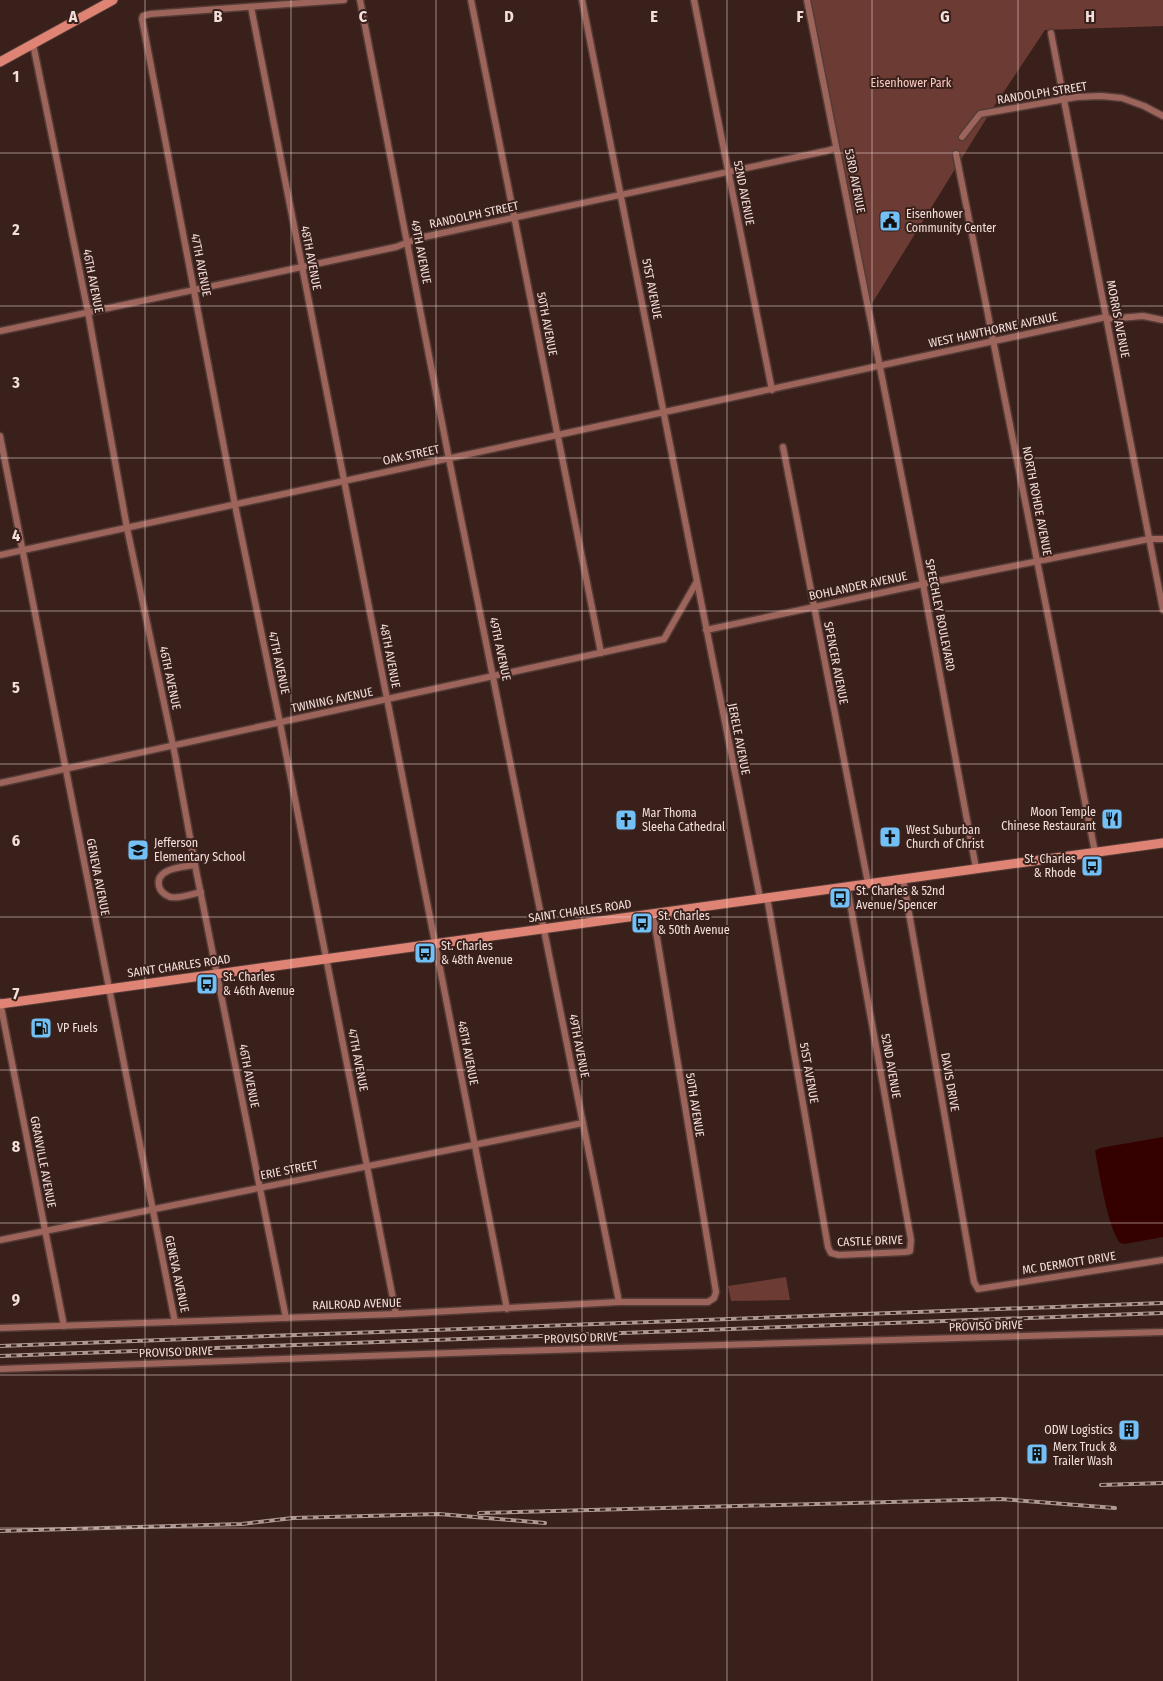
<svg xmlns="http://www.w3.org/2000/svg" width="1163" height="1681" font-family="'Fira Sans Condensed',sans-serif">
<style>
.green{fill:#6b3b34}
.water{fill:#350000}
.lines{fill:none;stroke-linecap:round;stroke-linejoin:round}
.street-casing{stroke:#543b36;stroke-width:9}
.secondary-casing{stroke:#543b36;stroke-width:11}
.street{stroke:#9c645a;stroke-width:6}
.secondary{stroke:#df8475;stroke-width:9}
.rail-casing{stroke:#ac9793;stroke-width:4}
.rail{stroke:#3a201b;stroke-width:2;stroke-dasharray:5.5;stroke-linecap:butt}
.grid{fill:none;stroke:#f2dfdc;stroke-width:1;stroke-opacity:0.55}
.labels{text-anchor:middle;stroke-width:4;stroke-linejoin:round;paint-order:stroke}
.park-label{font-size:12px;fill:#fbcbc2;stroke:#3a201b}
.street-label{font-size:12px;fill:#f2dfdc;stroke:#3a201b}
.poi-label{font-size:12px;fill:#f2dfdc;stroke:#3a201b;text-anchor:start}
.grid-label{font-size:16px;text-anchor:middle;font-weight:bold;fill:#f2dfdc;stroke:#3a201b;stroke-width:4;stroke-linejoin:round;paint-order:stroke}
</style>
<rect width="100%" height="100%" fill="#3a201b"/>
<g class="green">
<path d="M809,0H1163V26L1045,30L991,111L871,305Z"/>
<path d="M786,1277L790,1300L731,1301L728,1286Z"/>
</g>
<path class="water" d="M1163,1137V1237L1125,1244L1120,1243C1108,1228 1099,1172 1095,1151L1100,1148Z"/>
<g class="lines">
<g class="street-casing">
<g id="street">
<path d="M344,0L150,14L143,16L142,19L235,505L280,723L396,1314"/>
<path d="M360,0L449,459L619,1302"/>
<path d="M471,0L601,653"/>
<path d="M582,0C644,299 699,599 760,898"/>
<path d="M694,0L772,390"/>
<path d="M807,0L923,584L976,868"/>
<path d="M251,7L507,1309"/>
<path d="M1051,33L1163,610"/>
<path d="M33,44L88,312L127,528L175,755L195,865L286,1318"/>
<path d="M962,137L980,114L1077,97L1101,96L1122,98L1144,106L1163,116"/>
<path d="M956,154L1095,852"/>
<path d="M0,331L396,247L419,238L826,151L836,148"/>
<path d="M0,436L175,1322"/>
<path d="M783,447L868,883"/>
<path d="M0,555L1106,317L1107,319L1143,316L1163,320"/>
<path d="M706,630L923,584L1149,539H1163"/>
<path d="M0,783L664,639L696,583"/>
<path d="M195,865C183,867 155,868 159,886C160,891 165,895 170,897C178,899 192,894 201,892"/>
<path d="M903,879L974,1282L978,1289L1163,1260"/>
<path d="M767,897L828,1247L831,1253L839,1255L905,1252L910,1251L911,1240L847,886"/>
<path d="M0,1002L64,1326"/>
<path d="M0,1240L583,1123"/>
<path d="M0,1328L396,1314L619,1302H708L714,1298L716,1292L653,914"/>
<path d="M0,1369L480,1352L1163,1332"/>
</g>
</g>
<g class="secondary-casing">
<g id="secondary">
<path d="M0,62L113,0"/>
<path d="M0,1004L1163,843"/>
</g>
</g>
<use href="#street" class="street"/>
<use href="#secondary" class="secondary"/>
<g class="rail-casing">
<g id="rail">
<path d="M0,1346L1163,1303"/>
<path d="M0,1356L1163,1313"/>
<path d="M1101,1485L1163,1483"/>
<path d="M479,1513L1001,1499L1115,1508"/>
<path d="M0,1531L242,1524L293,1518L439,1514L545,1523"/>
</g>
</g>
<use href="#rail" class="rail"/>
</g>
<path class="grid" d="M145,0V1681M291,0V1681M436,0V1681M582,0V1681M727,0V1681M872,0V1681M1018,0V1681M0,153H1163M0,306H1163M0,458H1163M0,611H1163M0,764H1163M0,917H1163M0,1070H1163M0,1223H1163M0,1375H1163M0,1528H1163"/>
<defs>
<g id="civic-square" transform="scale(1.125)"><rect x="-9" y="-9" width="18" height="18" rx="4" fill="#73c0f6" stroke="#3a201b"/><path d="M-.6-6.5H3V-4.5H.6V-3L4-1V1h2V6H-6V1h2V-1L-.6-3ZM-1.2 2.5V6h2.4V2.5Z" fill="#111"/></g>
<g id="restaurant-square" transform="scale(1.125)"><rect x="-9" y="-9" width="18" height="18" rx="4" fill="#73c0f6" stroke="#3a201b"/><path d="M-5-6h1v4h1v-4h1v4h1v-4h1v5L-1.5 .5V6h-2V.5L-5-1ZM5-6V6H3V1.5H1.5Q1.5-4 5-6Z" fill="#111"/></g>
<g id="church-square" transform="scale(1.125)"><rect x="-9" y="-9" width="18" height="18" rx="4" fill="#73c0f6" stroke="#3a201b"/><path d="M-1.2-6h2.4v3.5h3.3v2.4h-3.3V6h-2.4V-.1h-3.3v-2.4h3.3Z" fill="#111"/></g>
<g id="school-square" transform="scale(1.125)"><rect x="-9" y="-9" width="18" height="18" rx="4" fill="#73c0f6" stroke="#3a201b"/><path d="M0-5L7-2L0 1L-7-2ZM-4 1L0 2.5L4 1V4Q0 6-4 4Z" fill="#111"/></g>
<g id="bus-square" transform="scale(1.125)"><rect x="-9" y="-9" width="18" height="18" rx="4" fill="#73c0f6" stroke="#3a201b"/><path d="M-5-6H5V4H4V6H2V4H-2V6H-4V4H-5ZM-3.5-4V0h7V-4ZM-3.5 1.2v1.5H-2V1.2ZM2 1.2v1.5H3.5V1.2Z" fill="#111"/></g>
<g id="fuel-square" transform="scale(1.125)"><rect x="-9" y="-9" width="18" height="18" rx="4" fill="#73c0f6" stroke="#3a201b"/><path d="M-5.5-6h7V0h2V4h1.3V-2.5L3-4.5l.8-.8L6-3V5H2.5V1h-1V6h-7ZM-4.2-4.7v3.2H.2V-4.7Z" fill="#111"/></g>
<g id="building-square" transform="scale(1.125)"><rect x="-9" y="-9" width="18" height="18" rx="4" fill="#73c0f6" stroke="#3a201b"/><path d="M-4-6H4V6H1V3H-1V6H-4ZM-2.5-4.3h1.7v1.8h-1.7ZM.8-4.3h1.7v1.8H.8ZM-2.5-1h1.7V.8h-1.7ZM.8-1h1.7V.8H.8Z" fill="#111"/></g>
</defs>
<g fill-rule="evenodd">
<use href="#civic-square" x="890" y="221"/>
<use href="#restaurant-square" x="1112" y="819"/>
<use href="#church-square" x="626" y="820"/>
<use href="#church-square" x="890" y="837"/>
<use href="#school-square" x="138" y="850"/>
<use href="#bus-square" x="1092" y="866"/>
<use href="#bus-square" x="840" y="898"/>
<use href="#bus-square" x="642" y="923"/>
<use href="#bus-square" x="425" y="953"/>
<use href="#bus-square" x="207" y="984"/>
<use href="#fuel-square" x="41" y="1028"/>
<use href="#building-square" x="1129" y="1430"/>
<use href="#building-square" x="1037" y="1454"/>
</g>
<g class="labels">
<g class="park-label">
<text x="911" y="87">Eisenhower Park</text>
</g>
<g class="street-label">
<text transform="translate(1042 93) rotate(-9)" y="4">RANDOLPH STREET</text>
<text transform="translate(855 181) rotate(79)" y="4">53RD AVENUE</text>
<text transform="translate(744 193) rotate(79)" y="4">52ND AVENUE</text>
<text transform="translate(474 215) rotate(-12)" y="4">RANDOLPH STREET</text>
<text transform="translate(421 252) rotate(79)" y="4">49TH AVENUE</text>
<text transform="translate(311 258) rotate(79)" y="4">48TH AVENUE</text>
<text transform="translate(201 265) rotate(79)" y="4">47TH AVENUE</text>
<text transform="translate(93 281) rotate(79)" y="4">46TH AVENUE</text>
<text transform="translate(652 289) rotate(79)" y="4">51ST AVENUE</text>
<text transform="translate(1118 319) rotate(79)" y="4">MORRIS AVENUE</text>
<text transform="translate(547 324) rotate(79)" y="4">50TH AVENUE</text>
<text transform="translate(993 330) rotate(-12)" y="4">WEST HAWTHORNE AVENUE</text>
<text transform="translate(411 455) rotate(-12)" y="4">OAK STREET</text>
<text transform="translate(1037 501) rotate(79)" y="4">NORTH ROHDE AVENUE</text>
<text transform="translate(858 586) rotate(-12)" y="4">BOHLANDER AVENUE</text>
<text transform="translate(940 615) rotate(79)" y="4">SPEECHLEY BOULEVARD</text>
<text transform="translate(500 649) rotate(78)" y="4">49TH AVENUE</text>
<text transform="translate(390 656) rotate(79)" y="4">48TH AVENUE</text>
<text transform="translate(279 663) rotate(78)" y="4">47TH AVENUE</text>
<text transform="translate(836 663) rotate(79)" y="4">SPENCER AVENUE</text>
<text transform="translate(170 678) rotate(78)" y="4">46TH AVENUE</text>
<text transform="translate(332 700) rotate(-12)" y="4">TWINING AVENUE</text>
<text transform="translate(739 739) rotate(79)" y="4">JERELE AVENUE</text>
<text transform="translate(98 877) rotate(79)" y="4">GENEVA AVENUE</text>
<text transform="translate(580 911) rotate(-8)" y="4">SAINT CHARLES ROAD</text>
<text transform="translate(179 966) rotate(-8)" y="4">SAINT CHARLES ROAD</text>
<text transform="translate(579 1046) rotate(79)" y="4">49TH AVENUE</text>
<text transform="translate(468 1053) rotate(79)" y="4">48TH AVENUE</text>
<text transform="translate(358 1060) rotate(79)" y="4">47TH AVENUE</text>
<text transform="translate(891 1066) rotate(80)" y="4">52ND AVENUE</text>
<text transform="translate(809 1073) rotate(80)" y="4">51ST AVENUE</text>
<text transform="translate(249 1076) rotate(79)" y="4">46TH AVENUE</text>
<text transform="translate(950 1082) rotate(80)" y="4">DAVIS DRIVE</text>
<text transform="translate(695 1105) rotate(81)" y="4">50TH AVENUE</text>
<text transform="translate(43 1162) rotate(79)" y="4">GRANVILLE AVENUE</text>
<text transform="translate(289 1170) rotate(-11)" y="4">ERIE STREET</text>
<text transform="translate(870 1241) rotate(-2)" y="4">CASTLE DRIVE</text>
<text transform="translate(1069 1263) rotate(-9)" y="4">MC DERMOTT DRIVE</text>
<text transform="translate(177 1274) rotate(78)" y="4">GENEVA AVENUE</text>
<text transform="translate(357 1304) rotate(-2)" y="4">RAILROAD AVENUE</text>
<text transform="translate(986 1326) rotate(-2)" y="4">PROVISO DRIVE</text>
<text transform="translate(581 1338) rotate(-2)" y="4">PROVISO DRIVE</text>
<text transform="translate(176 1352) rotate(-2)" y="4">PROVISO DRIVE</text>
</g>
<g class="poi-label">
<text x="906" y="218">Eisenhower<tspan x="906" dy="14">Community Center</tspan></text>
<text x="1096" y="816" text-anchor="end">Moon Temple<tspan x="1096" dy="14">Chinese Restaurant</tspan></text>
<text x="642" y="817">Mar Thoma<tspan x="642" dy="14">Sleeha Cathedral</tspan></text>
<text x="906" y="834">West Suburban<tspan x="906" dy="14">Church of Christ</tspan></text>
<text x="154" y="847">Jefferson<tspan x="154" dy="14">Elementary School</tspan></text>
<text x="1076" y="863" text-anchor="end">St. Charles<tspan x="1076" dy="14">&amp; Rhode</tspan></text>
<text x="856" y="895">St. Charles &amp; 52nd<tspan x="856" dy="14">Avenue/Spencer</tspan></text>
<text x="658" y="920">St. Charles<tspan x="658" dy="14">&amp; 50th Avenue</tspan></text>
<text x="441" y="950">St. Charles<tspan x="441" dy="14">&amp; 48th Avenue</tspan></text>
<text x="223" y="981">St. Charles<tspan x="223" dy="14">&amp; 46th Avenue</tspan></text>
<text x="57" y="1032">VP Fuels</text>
<text x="1113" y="1434" text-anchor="end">ODW Logistics</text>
<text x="1053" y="1451">Merx Truck &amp;<tspan x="1053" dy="14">Trailer Wash</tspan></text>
</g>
</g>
<g class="grid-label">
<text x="73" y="22">A</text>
<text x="218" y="22">B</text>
<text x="363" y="22">C</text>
<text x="509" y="22">D</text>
<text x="654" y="22">E</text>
<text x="800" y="22">F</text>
<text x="945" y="22">G</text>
<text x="1090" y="22">H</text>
<text x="16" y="82">1</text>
<text x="16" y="235">2</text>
<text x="16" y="388">3</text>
<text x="16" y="541">4</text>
<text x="16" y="693">5</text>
<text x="16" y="846">6</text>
<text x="16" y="999">7</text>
<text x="16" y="1152">8</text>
<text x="16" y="1305">9</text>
</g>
</svg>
